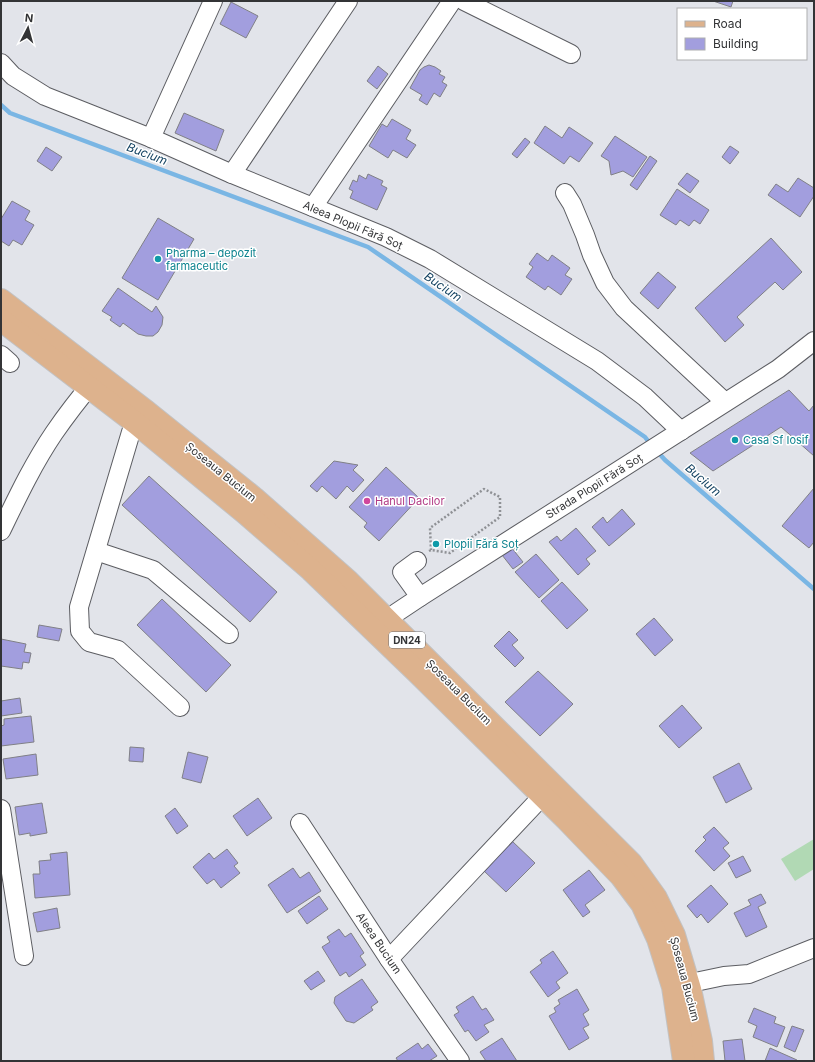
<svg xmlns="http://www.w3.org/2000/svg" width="815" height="1062" font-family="Inter,sans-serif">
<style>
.green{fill:#b1d9b4}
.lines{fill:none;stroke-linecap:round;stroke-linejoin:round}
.stream{stroke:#7ab6e4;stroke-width:4.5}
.building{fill:#a29ede;stroke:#808086}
.minor-casing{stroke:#5c5d62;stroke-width:20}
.major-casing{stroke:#c2c2c3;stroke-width:24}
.path{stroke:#8f9195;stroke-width:2.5;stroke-dasharray:2 2;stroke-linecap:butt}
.minor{stroke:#fff;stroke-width:18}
.major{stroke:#ddb28d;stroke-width:22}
.culture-dot{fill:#0f9aa8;stroke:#fff;stroke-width:1.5}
.hotel-dot{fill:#d1479c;stroke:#fff;stroke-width:1.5}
.labels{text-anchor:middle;stroke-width:3;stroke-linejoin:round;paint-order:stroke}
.shield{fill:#fff;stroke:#707172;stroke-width:1}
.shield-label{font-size:10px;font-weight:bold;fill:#333436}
.street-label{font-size:11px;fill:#333436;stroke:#fff}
.culture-label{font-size:11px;fill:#0d838f;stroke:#fff;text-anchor:start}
.hotel-label{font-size:11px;fill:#b23c85;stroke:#fff;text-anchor:start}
.water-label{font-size:12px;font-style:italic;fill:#164463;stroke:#fff}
</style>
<rect width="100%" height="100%" fill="#e2e4ea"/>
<path class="green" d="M814,839V869L795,881L781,859Z"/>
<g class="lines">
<g class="stream">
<path d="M1,105L10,113L368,247L645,437L651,445"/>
<path d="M656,450L665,460L814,589"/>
</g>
</g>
<g class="building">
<path d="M713,1H733L731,7Z"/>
<path d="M231,2L258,16L246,38L220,24Z"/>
<path d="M429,65L435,67L441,71L439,74L445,77L442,82L447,85L440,97L434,93L427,105L419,100L422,95L410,88L420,70L424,67Z"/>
<path d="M378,66L388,74L377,89L367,81Z"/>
<path d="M184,113L224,130L216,151L175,133Z"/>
<path d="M392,119L411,130L406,139L416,145L407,158L393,150L388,158L369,146L382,124L387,127Z"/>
<path d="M545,126L562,138L569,127L593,143L579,162L570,156L564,164L534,143Z"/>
<path d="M615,136L647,157L633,177L623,171L611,175L609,161L601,156Z"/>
<path d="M525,138L530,142L517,158L512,154Z"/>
<path d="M730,146L739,152L730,164L722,157Z"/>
<path d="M46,147L62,157L52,171L37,161Z"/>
<path d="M650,156L657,161L637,190L630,185Z"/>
<path d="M687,173L699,181L690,193L678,184Z"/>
<path d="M368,174L383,181L381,185L387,188L377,210L350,198L353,191L349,189L353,180L357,182L359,175L366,179Z"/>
<path d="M798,178L814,188V196L800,217L768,195L776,184L788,192Z"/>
<path d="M677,189L709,210L700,224L694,220L689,226L680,220L676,225L660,215Z"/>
<path d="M12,201L30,211L25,220L34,225L22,245L13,240L9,246L1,241V219Z"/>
<path d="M158,218L194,239L158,300L122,278Z"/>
<path d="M771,238L802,272L783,290L775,282L737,317L744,325L725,342L695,308Z"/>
<path d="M537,253L548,261L552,255L570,268L565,275L572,279L561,295L548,286L545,290L526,277L533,267L529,264Z"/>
<path d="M658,272L676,287L658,309L640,293Z"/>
<path d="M118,288L152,312L156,306L163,317L162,325L158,332L153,336H146L138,334L123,323L120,327L110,320L112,317L102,311Z"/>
<path d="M789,390L809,411L814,405V456L781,427L713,471L690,453Z"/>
<path d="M334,461L358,465L353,470L364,480L353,492L347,486L336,499L322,486L317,492L310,486Z"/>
<path d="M386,467L419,498L379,541L364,527L367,523L349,507Z"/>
<path d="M149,476L277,592L250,622L122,505Z"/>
<path d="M814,488V542L809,548L782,526Z"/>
<path d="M622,509L635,524L609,546L592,527L603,517L607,523Z"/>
<path d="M576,528L596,551L586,559L590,564L578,575L549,542L557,536L561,541Z"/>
<path d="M511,547L523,562L513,569L502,555Z"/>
<path d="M536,554L559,580L539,598L515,572Z"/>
<path d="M562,582L588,610L567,629L541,601Z"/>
<path d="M162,599L231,665L206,692L137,625Z"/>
<path d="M654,618L673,640L655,656L636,634Z"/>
<path d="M39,625L62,629L59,641L37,637Z"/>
<path d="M509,631L518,640L512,645L524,658L515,667L494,646Z"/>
<path d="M1,639L26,644L24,652L31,653L29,663L23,662L22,669L1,666Z"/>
<path d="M538,671L573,704L540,736L505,702Z"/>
<path d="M20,698L22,713L1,716V701Z"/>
<path d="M682,705L702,728L679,748L659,726Z"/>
<path d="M31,716L34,742L1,746V726L4,725V719Z"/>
<path d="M130,747L144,748L143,762L129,761Z"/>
<path d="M188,752L208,757L201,783L182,778Z"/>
<path d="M36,754L38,775L6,779L3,759Z"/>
<path d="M739,763L752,789L726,803L713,777Z"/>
<path d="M258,798L272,818L247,836L233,816Z"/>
<path d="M42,803L47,833L30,836V833L19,835L15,807Z"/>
<path d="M175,808L188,826L177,834L165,816Z"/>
<path d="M714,827L729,843L723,848L730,856L714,871L695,851L706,840L703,837Z"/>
<path d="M512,841L535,863L506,892L483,870Z"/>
<path d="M227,849L238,863L234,866L240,873L221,888L214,879L207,884L193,867L209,853L214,859Z"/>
<path d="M67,852L70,895L35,898L33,874H40L39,861L51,860L50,854Z"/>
<path d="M743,856L751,871L736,878L728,863Z"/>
<path d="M293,868L300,878L309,872L321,891L287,913L268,885Z"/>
<path d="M589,870L605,890L585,905L590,912L583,917L563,890Z"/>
<path d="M711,885L728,904L708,923L701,914L697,918L687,906Z"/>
<path d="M761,894L766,903L758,907L767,927L746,937L734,913L751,905L748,900Z"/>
<path d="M319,896L328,909L307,924L298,911Z"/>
<path d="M57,908L60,928L37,932L33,913Z"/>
<path d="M339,929L345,937L351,933L364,953L360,956L366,965L349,977L346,972L340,976L322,947L330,942L327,937Z"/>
<path d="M553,951L568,973L556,982L560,988L548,997L530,972L542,963L540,960Z"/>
<path d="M318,971L325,981L311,990L304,981Z"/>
<path d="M362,979L378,1002L371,1007L373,1010L354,1023L346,1021L334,1003L335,997Z"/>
<path d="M577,989L589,1010L583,1014L589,1025L583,1028L589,1038L569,1050L549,1016L556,1012L554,1008L560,1004L558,1000Z"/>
<path d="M473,996L482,1010L486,1008L494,1020L484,1025L489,1032L476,1041L468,1030L465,1032L454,1015L459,1012L456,1007Z"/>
<path d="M754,1008L776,1017L774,1023L785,1027L777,1047L753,1037L757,1026L748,1022Z"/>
<path d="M792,1026L804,1030L795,1052L784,1047Z"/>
<path d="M502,1038L517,1061H486L480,1052Z"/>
<path d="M742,1039L745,1061H725L723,1041Z"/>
<path d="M418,1043L422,1049L428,1044L437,1056L429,1061H398L396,1058Z"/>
<path d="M770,1048L797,1060V1061H765Z"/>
</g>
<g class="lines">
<g class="minor-casing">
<g id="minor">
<path d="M464,1L571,54"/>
<path d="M1,63L13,76L45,96L151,138L232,174L386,237L430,259L597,361L645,397L681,431"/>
<path d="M151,138L213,1"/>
<path d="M232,174L348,1"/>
<path d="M565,193L572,204L585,235L592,255L605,283L624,308L725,402"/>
<path d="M313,207L452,1"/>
<path d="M1,355L10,363"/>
<path d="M146,414L131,432L79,607L80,631L89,642L118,650L180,707"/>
<path d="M1,531C17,498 33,464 54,433C67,414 82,395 97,377"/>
<path d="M96,551L153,570L229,634"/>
<path d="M417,561L402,572L420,597"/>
<path d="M378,630L396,613L420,597L778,369L814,341"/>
<path d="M1,809L24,956"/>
<path d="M300,823L389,959L460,1061"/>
<path d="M389,959L551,787"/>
<path d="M676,986L724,976L749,974L814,948"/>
</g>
</g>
<g class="major-casing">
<g id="major">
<path d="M1,300L147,412L254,498L348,581L631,863L656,898L674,935L690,989L701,1041L703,1061"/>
<path d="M1,320L137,424L244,512L311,570L417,672L567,820L621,876L642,904L658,939L673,987L684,1061"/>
</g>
</g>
<path class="path" d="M429,551L431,550L450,553L500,517V497L484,489L430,528L431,550"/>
<use href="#minor" class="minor"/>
<use href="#major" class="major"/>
</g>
<g class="culture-dot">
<circle cx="158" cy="259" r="4"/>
<circle cx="735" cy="440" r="4"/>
<circle cx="436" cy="544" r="4"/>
</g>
<circle class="hotel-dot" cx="367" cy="501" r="4"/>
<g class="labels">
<rect class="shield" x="389" y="632" width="36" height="16" rx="3"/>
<g class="shield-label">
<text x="407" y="644">DN24</text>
</g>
<g class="street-label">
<text transform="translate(353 225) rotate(23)" y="4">Aleea Plopii Fără Soț</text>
<text transform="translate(221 472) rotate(39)" y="4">Șoseaua Bucium</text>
<text transform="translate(594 486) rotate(-32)" y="4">Strada Plopii Fără Soț</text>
<text transform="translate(459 692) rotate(45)" y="4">Șoseaua Bucium</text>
<text transform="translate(379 943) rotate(56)" y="4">Aleea Bucium</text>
<text transform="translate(685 979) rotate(75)" y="4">Șoseaua Bucium</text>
</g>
<g class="culture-label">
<text x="166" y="257">Pharma – depozit<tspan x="166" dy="13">farmaceutic</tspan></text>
<text x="743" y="444">Casa Sf Iosif</text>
<text x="444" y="548">Plopii Fără Soț</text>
</g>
<g class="hotel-label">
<text x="375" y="505">Hanul Dacilor</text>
</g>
<g class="water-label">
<text transform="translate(147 154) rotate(21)" y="4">Bucium</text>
<text transform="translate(443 287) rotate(34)" y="4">Bucium</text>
<text transform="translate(703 480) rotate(41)" y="4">Bucium</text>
</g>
</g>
<rect width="815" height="1062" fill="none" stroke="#333436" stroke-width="4"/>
<rect x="677" y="8" width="130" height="52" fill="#ffffff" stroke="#adaeaf"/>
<rect x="685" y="21" width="20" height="6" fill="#ddb28d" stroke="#adaeaf"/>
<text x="713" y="28" font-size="12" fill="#333436">Road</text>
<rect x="685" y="38" width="20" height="12" fill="#a29ede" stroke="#adaeaf"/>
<text x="713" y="48" font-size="12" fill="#333436">Building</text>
<g transform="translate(28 28) rotate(6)" stroke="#ffffff" stroke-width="3" paint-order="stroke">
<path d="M0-3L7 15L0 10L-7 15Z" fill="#333436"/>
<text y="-6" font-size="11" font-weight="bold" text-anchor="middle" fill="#333436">N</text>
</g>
</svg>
